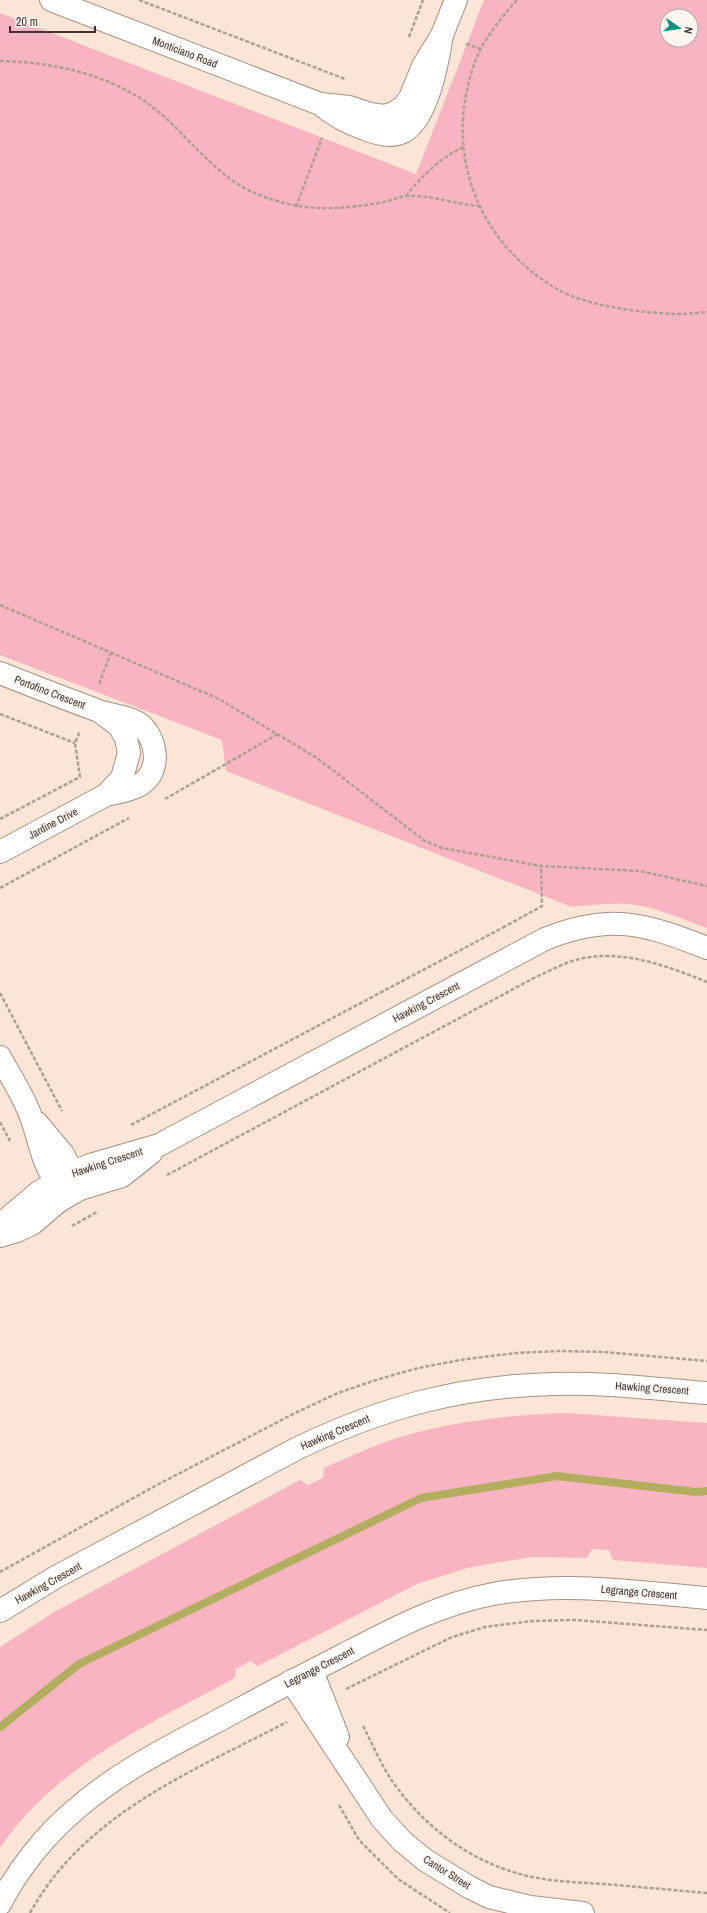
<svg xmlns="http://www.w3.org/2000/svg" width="707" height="1913" font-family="'Archivo Narrow',sans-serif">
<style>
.green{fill:#f8b5c1;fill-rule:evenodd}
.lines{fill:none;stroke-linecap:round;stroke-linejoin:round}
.stream{stroke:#b3ad60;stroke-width:8}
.street-casing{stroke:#a59183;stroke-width:24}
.path{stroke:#af9e93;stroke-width:2.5;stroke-dasharray:4 2;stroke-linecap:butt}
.street{stroke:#fff;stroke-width:22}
.labels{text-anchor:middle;stroke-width:3;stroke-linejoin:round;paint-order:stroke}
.street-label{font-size:11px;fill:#3c332e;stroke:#fef5ef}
</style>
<rect width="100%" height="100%" fill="#fbe5d6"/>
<g class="green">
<path d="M484,0H707V928C682,919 654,906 627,904C609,903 590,905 572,907L226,771L222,740L0,655V13L416,174ZM667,16H691V40H667Z"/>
<path d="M565,1413L707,1423V1568L613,1560L609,1550L592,1549L587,1558L533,1557L500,1562L467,1568L417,1584L258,1666L250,1661L236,1669L235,1678C150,1724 56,1765 0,1848V1647L56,1611L300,1480L308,1485L323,1478L324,1468C349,1457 374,1445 400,1437C454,1421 509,1415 565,1413Z"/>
</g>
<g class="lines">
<path class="stream" d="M0,1727L79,1664L421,1498L557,1476L696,1492L707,1491"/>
<g class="street-casing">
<g id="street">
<path d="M51,0L320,104C334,116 347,123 365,129C377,134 391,138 403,132C428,119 438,60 442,35"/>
<path d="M321,104L349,107L370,114L384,116L394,113L403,107L410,98L423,66L442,35L456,0"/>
<path d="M0,673C33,686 66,699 99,711C113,716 131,716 142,726C152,736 157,752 154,765C149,788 126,791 106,795L0,852"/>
<path d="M103,714L119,726L126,738L129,753L122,778L106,795"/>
<path d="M0,1057C10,1076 24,1096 31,1117C42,1145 41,1170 66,1190"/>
<path d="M37,1123L63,1154L70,1168L71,1187"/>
<path d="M0,1225L39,1192L71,1173L90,1165L159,1145L545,939C610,913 644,923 707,948"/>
<path d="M0,1236L17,1231L32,1224L59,1201L80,1189L122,1176L151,1153"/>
<path d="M0,1611L56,1577L298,1448C382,1408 459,1386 553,1384C604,1382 656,1389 707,1393"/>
<path d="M312,1671L338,1737"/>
<path d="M291,1681L382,1819L402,1841L425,1860L469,1887L489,1897L530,1907L583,1913"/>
<path d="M0,1904C18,1869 46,1834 76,1809C124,1767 183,1740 238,1710C273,1691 308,1673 343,1655C391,1630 439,1604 493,1594C564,1581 636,1592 707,1598"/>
</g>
</g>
<g class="path">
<path d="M139,0L345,79"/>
<path d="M517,0C503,15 491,31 481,48C473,64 468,83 465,100C453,178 489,249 557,289C586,306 642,313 677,314C687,314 697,313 707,312"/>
<path d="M409,37L423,0"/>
<path d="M466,44L481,49"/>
<path d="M0,61C60,62 125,78 169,121C196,147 222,180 257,194C298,211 334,211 378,203C388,202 397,197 407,196C432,195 454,204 479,206"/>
<path d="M406,196C419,179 443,155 464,147"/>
<path d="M296,207L322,138"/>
<path d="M0,605L219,699L317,758L425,841L442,848L541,866L640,871L707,886"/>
<path d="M99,684L111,653"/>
<path d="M0,714L75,743"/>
<path d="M165,799L278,734"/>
<path d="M0,819L80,777L75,743L80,731"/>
<path d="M0,888L129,818"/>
<path d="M505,928L504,927L542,906L541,866"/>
<path d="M0,993L62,1111"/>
<path d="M0,1122L10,1141"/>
<path d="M131,1125L504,927"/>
<path d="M167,1175L532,979C545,973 558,966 572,961C617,947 665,965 707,982"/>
<path d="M72,1226L97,1212"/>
<path d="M0,1572L155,1486L297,1412L338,1393L376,1380L418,1368L466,1359L516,1353L559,1351L604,1352L707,1361"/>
<path d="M346,1689L452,1637L485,1627L532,1621L575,1620L707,1630"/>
<path d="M363,1726C373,1745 382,1767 395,1785C432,1836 486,1872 550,1880C568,1882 586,1883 604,1884C639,1887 673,1890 707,1893"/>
<path d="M339,1805L359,1840L398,1879L450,1913"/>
<path d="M30,1913C84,1814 193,1771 287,1722"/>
</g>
<use href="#street" class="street"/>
</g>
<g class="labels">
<g class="street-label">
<text transform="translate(185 52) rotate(21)" y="4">Monticiano Road</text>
<text transform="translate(50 692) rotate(21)" y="4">Portofino Crescent</text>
<text transform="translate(53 823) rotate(-28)" y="4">Jardine Drive</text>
<text transform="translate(426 1002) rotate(-28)" y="4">Hawking Crescent</text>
<text transform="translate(107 1162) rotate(-18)" y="4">Hawking Crescent</text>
<text transform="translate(652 1388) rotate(4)" y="4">Hawking Crescent</text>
<text transform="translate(335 1432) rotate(-23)" y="4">Hawking Crescent</text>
<text transform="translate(48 1583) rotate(-29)" y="4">Hawking Crescent</text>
<text transform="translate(639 1592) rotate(5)" y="4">Legrange Crescent</text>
<text transform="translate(319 1667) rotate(-27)" y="4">Legrange Crescent</text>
<text transform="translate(447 1872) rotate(32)" y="4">Cantor Street</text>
</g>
</g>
<g transform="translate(679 28) rotate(103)"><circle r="19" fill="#fef5ef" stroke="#b0a7a2"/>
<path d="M0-3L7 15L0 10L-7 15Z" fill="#02917c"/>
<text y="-6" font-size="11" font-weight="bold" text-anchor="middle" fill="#3c332e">N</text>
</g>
<path d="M10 26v6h85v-6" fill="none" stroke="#3c332e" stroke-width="2"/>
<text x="16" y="26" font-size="12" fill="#3c332e" stroke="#fef5ef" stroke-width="3" paint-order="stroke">20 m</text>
</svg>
